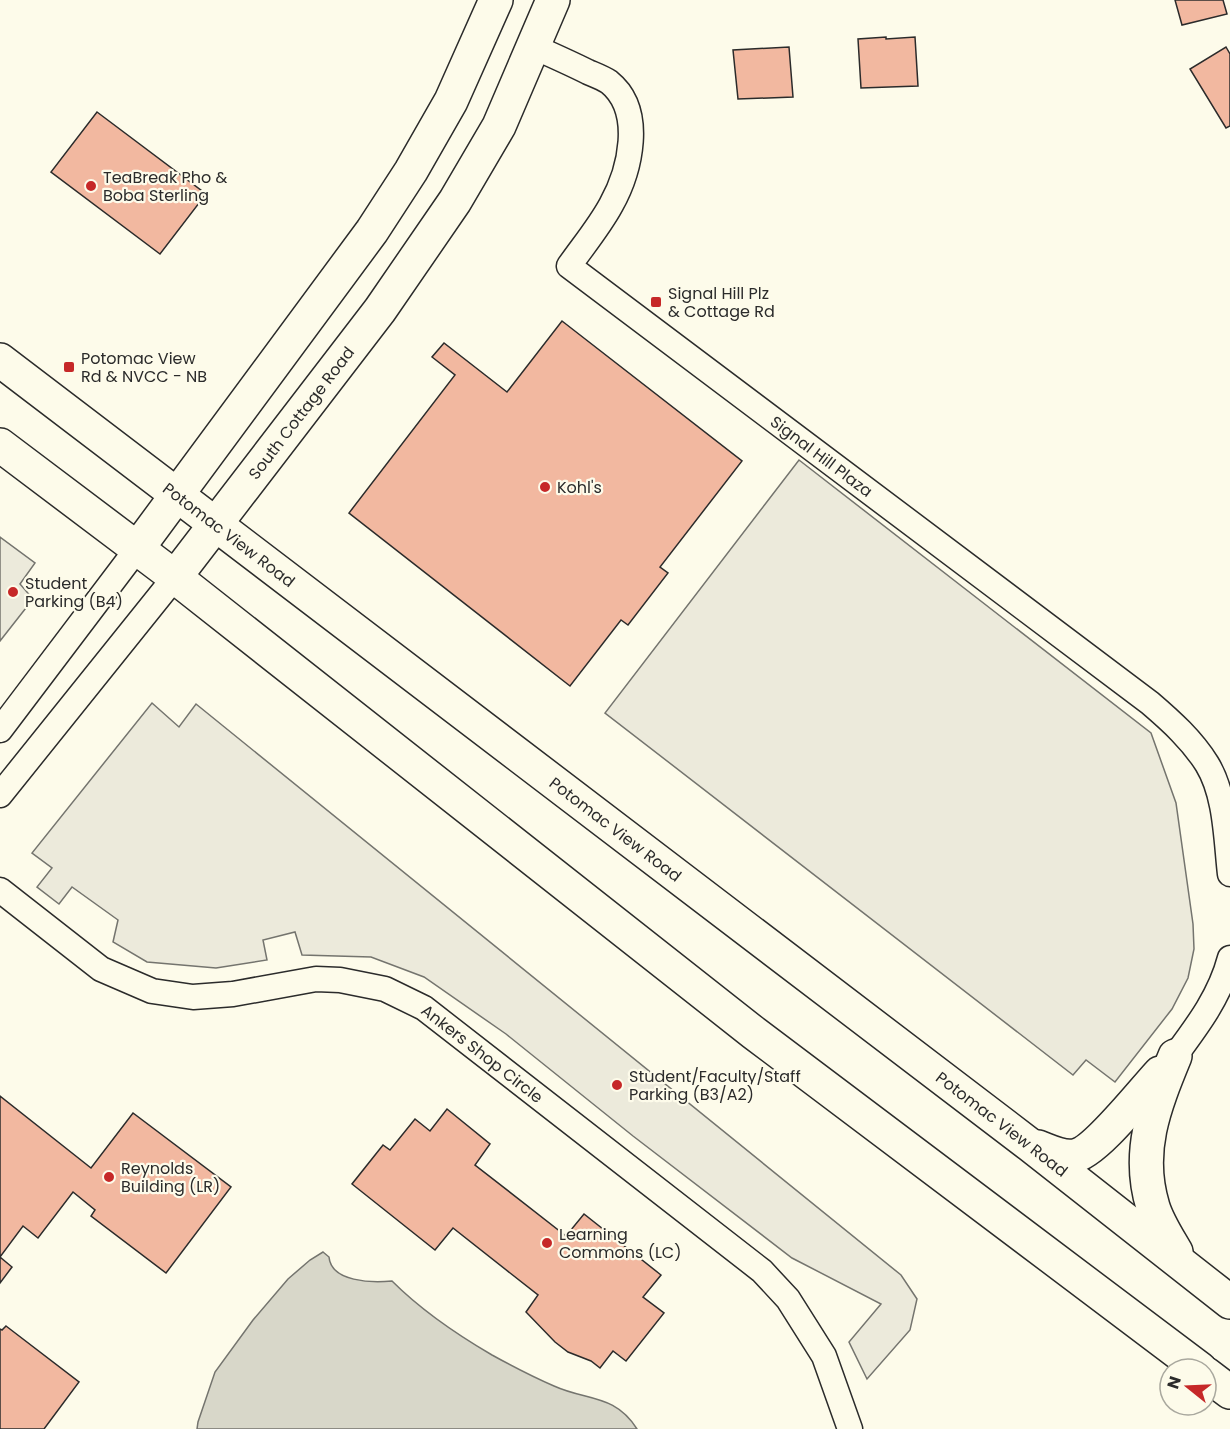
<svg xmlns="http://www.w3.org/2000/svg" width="1230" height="1429" font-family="Poppins,sans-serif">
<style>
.parking{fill:#eceadb;stroke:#74746e;stroke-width:1.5}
.water{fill:#d8d7c9;stroke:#74746e;stroke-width:1.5}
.building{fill:#f2b8a0;stroke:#2b2b2b;stroke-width:1.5}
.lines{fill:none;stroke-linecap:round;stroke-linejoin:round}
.street-casing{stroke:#2b2b2b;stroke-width:27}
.secondary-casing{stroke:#2b2b2b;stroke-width:36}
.street{stroke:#fdfbea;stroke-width:24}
.secondary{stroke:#fdfbea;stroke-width:33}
.poi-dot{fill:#c62828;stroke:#fdfbea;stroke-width:2}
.labels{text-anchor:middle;stroke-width:4.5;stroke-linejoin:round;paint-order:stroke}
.poi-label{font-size:16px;fill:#2b2b2b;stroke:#fdfbea;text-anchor:start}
.street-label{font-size:16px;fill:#2b2b2b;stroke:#fdfbea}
</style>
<rect width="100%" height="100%" fill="#fdfbea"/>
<g class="parking">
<path d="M799,460L1151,733L1176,803L1193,924L1194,949L1188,978L1172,1009L1115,1082L1086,1060L1073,1075L605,713Z"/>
<path d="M0,537L35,563L20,584L33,599L0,641Z"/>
<path d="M152,703L179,727L196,704L901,1275L917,1299L910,1330L867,1379L849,1342L881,1304L792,1258L633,1136L506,1034L424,977L371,957L302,955L295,932L263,940L267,960L216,968L147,962L113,942L118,920L72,887L59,904L37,887L52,868L32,853Z"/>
</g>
<path class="water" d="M323,1252L329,1257C331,1282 372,1283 392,1281C421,1310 456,1334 492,1355C512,1366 533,1377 554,1386C587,1401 615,1394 637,1429H197L198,1422L215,1372L253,1320L288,1279L310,1260Z"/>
<g class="building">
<path d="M1175,0H1223L1227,14L1182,25Z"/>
<path d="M886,37V39L915,37L918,86L861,88L858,39Z"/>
<path d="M789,47L793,97L738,99L733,50Z"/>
<path d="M1226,47L1230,54V126L1226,128L1190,69Z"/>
<path d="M97,112L206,194L160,254L51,172Z"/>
<path d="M562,321L742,461L660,567L668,573L628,625L621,620L570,686L349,513L455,375L432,357L444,343L507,392Z"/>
<path d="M0,1096L91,1168L133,1113L231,1187L166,1273L91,1216L95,1210L73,1192L38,1238L23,1226L0,1257Z"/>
<path d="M447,1109L490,1144L475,1165L566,1236L584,1214L661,1275L643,1297L664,1313L626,1361L613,1351L600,1368L591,1361L568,1352L555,1342L526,1312L538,1295L453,1228L435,1250L352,1184L383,1145L390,1150L415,1119L430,1131Z"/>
<path d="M0,1257L12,1267L0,1283Z"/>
<path d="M6,1326L79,1382L44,1429H0V1329L2,1330Z"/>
</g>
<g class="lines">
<g class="street-casing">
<g id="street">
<path id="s1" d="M534,47C552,55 570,63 588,72C595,75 603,78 609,82C645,111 630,171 611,205C599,227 583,246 569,266L1150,703C1171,721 1192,740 1207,764C1226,795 1226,839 1230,874"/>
<path d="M0,730L137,549"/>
<path d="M0,795L175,577"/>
<path id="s2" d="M0,890L101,969L152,991L193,997L233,994L316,979L340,980L385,989L424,1008L762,1271L788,1299L824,1356L850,1429"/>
<path d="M1175,1056C1198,1025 1220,996 1230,958"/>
</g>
</g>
<g class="secondary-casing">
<g id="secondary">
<path id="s3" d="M0,360L1030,1145L1230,1302"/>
<path d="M0,445L175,577L754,1033L1200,1369"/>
<path d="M137,549L372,231L411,171L451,101L496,0"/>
<path id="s4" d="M175,577L380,310L455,201L499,126L553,0"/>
<path d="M1175,1056C1154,1107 1136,1152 1153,1207C1158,1223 1168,1238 1176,1252"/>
<path d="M1038,1147C1049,1151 1062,1158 1074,1156C1095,1153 1143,1091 1160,1073"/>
<path d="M1206,1374L1230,1392"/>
</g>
</g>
<use href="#street" class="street"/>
<use href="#secondary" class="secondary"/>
</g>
<g class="poi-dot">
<circle cx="91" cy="186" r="6"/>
<rect x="650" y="296" width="12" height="12" rx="3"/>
<rect x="63" y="361" width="12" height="12" rx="3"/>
<circle cx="545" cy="487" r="6"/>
<circle cx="13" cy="592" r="6"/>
<circle cx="617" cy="1085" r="6"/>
<circle cx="109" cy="1177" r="6"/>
<circle cx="547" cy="1243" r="6"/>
</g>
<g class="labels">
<g class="poi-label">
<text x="103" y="183">TeaBreak Pho &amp;<tspan x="103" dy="18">Boba Sterling</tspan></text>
<text x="668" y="299">Signal Hill Plz<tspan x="668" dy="18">&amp; Cottage Rd</tspan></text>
<text x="81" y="364">Potomac View<tspan x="81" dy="18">Rd &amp; NVCC - NB</tspan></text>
<text x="557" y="493">Kohl's</text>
<text x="25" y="589">Student<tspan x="25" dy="18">Parking (B4)</tspan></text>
<text x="629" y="1082">Student/Faculty/Staff<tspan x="629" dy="18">Parking (B3/A2)</tspan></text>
<text x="121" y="1174">Reynolds<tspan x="121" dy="18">Building (LR)</tspan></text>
<text x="559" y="1240">Learning<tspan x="559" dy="18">Commons (LC)</tspan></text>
</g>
<g class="street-label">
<text dy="6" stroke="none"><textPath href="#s4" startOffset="207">South Cottage Road</textPath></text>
<text dy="6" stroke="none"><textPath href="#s1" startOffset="606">Signal Hill Plaza</textPath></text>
<text dy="6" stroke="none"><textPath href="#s3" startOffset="288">Potomac View Road</textPath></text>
<text dy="6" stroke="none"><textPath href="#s3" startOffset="774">Potomac View Road</textPath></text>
<text dy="6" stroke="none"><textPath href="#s2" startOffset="537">Ankers Shop Circle</textPath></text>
<text dy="6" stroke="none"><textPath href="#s3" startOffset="1260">Potomac View Road</textPath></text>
</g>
</g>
<g transform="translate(1188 1387) rotate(288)"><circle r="28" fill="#fdfbea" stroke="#a9a89e" stroke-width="1.5"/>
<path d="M0-4.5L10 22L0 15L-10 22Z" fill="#c62828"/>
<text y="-9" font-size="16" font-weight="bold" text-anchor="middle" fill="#2b2b2b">N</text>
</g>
</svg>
